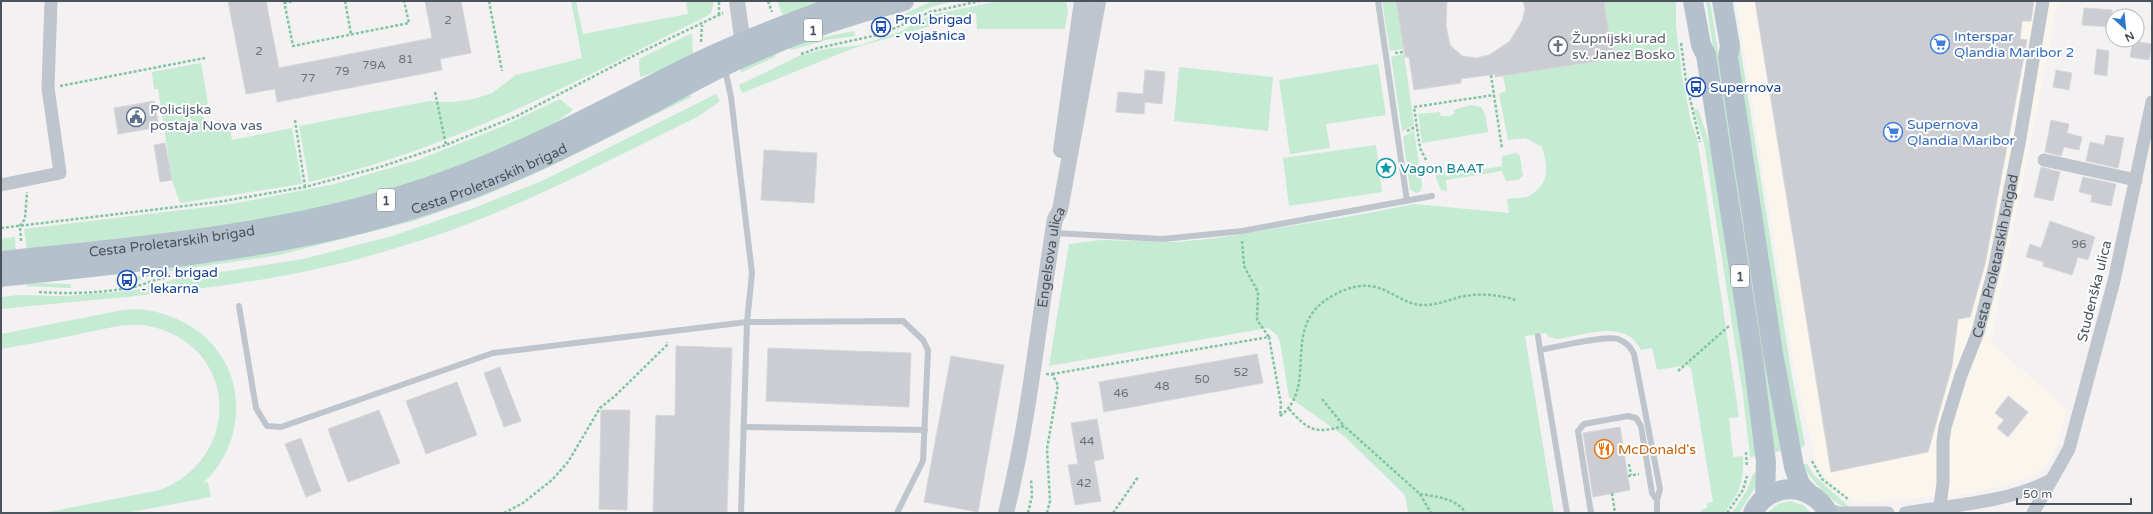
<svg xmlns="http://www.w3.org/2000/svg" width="2153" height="514" font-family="'Varela Round',sans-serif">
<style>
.commercial{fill:#fbf6ed}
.green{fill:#c5ebd3}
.building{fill:#cbcdd3;stroke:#d6d7db}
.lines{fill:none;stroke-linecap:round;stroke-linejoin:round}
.path{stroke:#81c5a2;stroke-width:2.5;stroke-dasharray:3 2;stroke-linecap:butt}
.service{stroke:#bec5cc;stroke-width:6}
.minor{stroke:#bec5cc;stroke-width:13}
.tertiary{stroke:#bec5cc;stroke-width:16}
.primary{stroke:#b4c1cc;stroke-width:20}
.labels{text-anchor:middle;stroke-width:4;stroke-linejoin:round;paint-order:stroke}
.number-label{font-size:12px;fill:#6b727a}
.shield{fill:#fff;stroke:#81878d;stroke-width:1}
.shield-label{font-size:13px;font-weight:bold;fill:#4b545c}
.transit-label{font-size:14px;fill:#164399;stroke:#fff;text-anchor:start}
.shop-label{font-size:14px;fill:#366cbe;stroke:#fff;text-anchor:start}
.worship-label{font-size:14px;fill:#5b616d;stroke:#fff;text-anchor:start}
.service-label{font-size:14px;fill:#4e5e75;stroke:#fff;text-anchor:start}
.culture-label{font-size:14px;fill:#0d838f;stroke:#fff;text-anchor:start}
.street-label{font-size:14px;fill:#4b545c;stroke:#fff}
.food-label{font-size:14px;fill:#c56008;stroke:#fff;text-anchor:start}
</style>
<rect width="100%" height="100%" fill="#f3f1f1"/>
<path class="commercial" d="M1736,1H2058L1991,342L2067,410L2059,441L2048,464L2029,478L1970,494L1872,502L1856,501L1842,496L1817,467L1795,371Z"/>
<g class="green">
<path d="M571,1H576L583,34L688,14L686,1H714L711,13L707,16C578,80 451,150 309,182L299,126L429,101L452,102L474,99L492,93L516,75L582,58Z"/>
<path d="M777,1H827L783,16Z"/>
<path d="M955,1L931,7L895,24L893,19L930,2Z"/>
<path d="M999,1H1066L1068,11L1065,29H977L976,13L854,48L742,93L739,85L799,56L825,49L861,45L899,32L931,15Z"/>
<path d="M1382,1H1396L1404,49L1390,51Z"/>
<path d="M1604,1H1676V26L1682,76L1690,118L1697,139L1706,193L1739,417L1729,418L1733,457L1743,456C1744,482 1740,492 1724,513H1701V510L1707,508V503L1713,502L1691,368L1686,365L1657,370L1652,348L1641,350C1626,318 1585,335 1558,339L1549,337L1546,333L1525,336L1554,513H1408L1405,495L1344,436L1289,397L1280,342L1277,335L1268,328L1049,366L1069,244L1101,240L1177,242L1217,238L1352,216L1415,204L1509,213L1507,199C1513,198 1523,199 1529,196C1550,184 1548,167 1542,147L1525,138L1508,140L1499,94L1506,91L1503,76L1612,59L1611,53L1614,52L1611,34H1609Z"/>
<path d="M1706,1H1710L1781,451L1775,452Z"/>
<path d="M1727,1H1733L1791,371L1805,445L1799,450L1791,409Z"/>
<path d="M854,31L855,36L826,40L791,50L789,47L809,40Z"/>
<path d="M690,34H692L693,56L675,66L640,77L639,59Z"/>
<path d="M776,52L775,57L740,73L742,68Z"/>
<path d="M1404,54L1414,125L1402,131L1391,57Z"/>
<path d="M201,63L208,103L198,114L216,126L230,129L232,140L292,128L302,184L180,203L172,180L158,89H154L152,72Z"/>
<path d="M1378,64L1386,115L1326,124L1330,148L1290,154L1279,80Z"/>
<path d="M1179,67L1273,77L1268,131L1174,121Z"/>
<path d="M689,92L691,97L541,171L481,197L414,221L279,255L164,272L137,281L135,277L178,265Z"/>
<path d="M716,94L720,101L699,116C633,148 568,183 500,211C463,227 424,240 386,251C261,289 130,296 1,309V297L18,295L64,296L131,291L176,279L303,259L389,237L474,208L544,180Z"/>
<path d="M560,99L573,110L553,124L497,153L382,194L245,226L27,251L24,229L232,204L335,184L418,160L501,127Z"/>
<path d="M1470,105L1481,107L1485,114L1488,132L1422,143L1418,114L1440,112L1441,116H1450L1455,113L1454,110Z"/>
<path d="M1698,109L1711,147L1740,329L1757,456L1750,457L1743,395L1704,143L1694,110Z"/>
<path d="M1414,130L1422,184L1421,191L1416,193L1410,189L1403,137Z"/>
<path d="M1376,145L1382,192L1289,206L1283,158Z"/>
<path d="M1516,153L1520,156L1523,176L1518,180L1506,181L1502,171L1446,180L1447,191L1441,190L1436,178V171L1441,164L1443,165L1446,176L1502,166V156Z"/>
<path d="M15,237L16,252L1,250V239Z"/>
<path d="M27,283L71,284V288L27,286Z"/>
<path d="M139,309C205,316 251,370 232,437C227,454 216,472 203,483L208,482L211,497L126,513H43L160,490C241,458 240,349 153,327C131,321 106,329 84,333C57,339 29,344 1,349V334L123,310Z"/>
<path d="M1803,464H1807L1815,476L1849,507L1846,508C1832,502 1808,478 1803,464Z"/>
<path d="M1758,469L1756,486L1739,513H1732L1747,490L1753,474Z"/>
<path d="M1789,501L1803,505L1811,513H1767L1778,504Z"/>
</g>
<g class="building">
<path d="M228,1H266L279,68L432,38L425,1H461L471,53L440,59L442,70L277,102L275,89L246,94Z"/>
<path d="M1396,1H1447L1446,26L1450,45L1462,56L1476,58L1489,55L1510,41L1522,21L1525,9L1523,1H1604L1609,34H1611L1614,52L1611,53L1612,59L1495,77V74L1461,79V83L1414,90L1409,57H1405Z"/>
<path d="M1755,1H2034L2031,21H2022L2020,39L2027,40L1985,264L1970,317L1958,319L1952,366L1928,452L1831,472Z"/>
<path d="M2084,8L2112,10L2111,27L2082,25Z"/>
<path d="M2133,41L2152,44L2149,60L2130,57Z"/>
<path d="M2097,49L2109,51L2107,76L2094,74Z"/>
<path d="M1145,70L1165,72L1162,104L1145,102L1144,114L1116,112L1118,92L1143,94Z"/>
<path d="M2056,70L2072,73L2069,90L2053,87Z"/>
<path d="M154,101L159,127L118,134L114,108Z"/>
<path d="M2051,120L2069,124L2067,133L2082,137L2079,150L2064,147L2061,156L2045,152Z"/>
<path d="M2106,135L2124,138L2118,168L2086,161L2090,142L2104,145Z"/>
<path d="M165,143L172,180L160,182L154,145Z"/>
<path d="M764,150L817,153L814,203L761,200Z"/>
<path d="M2041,167L2060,172L2053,201L2034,197Z"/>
<path d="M2083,177L2116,184L2111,206L2091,202L2092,195L2079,192Z"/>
<path d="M2050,221L2095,237L2088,260L2078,257L2072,275L2043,266L2044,262L2026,257L2030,244L2041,248Z"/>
<path d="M676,346L732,348L727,513H653L656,415L675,416Z"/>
<path d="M768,348L911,353L909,407L766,401Z"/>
<path d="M1257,354L1263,383L1104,412L1099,382Z"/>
<path d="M951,356L1004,365L978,512L924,502Z"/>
<path d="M500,367L521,421L504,427L484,373Z"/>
<path d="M457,382L477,435L426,454L406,401Z"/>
<path d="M2008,396L2028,412L2008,437L1997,428L2004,420L1995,413Z"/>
<path d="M379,410L400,463L348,482L328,429Z"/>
<path d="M601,410H630L627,510L599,509Z"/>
<path d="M1097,419L1104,459L1094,461L1101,501L1075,505L1068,465L1078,464L1071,423Z"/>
<path d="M1620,427L1630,490L1593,497L1583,433Z"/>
<path d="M301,438L321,491L306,497L285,444Z"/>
</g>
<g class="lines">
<g class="path">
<path d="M284,1L293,46L409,23L404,1"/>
<path d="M345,1L351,34"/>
<path d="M489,1L502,71"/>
<path d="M768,1L772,12"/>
<path d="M284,3L293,1"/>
<path d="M719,15V1"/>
<path d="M701,42L702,25"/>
<path d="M1681,43L1686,81L1700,142"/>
<path d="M1395,53L1404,52"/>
<path d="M801,54L818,48L882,34L930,12L980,1"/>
<path d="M1491,75L1502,149"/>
<path d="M60,86L205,58"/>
<path d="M435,92L446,145"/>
<path d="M295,120L305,187"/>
<path d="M1407,131L1417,126"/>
<path d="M1426,160L1420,148L1414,107L1494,95"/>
<path d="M1,228L218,202L305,187L380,167L446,145L517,116L633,56L723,13"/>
<path d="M21,241L20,226L25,219L27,192"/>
<path d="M1242,241L1244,266L1258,292L1257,320L1269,337"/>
<path d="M39,292C68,294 100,293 129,288C141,286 152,280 164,278"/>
<path d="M1678,371L1729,326"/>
<path d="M1046,374H1052L1058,385L1047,449L1050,501L1047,513"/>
<path d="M1052,374L1269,337L1281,404L1280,416"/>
<path d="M1322,399L1344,426"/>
<path d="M1289,409C1309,431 1315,434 1344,426L1420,494L1431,513"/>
<path d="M1280,416C1321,385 1277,325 1334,295C1345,289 1356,285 1369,286C1387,287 1402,303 1420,305C1437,306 1449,299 1465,296C1481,293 1500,295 1516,300"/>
<path d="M1746,452L1747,467"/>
<path d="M1812,461L1822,479L1848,499"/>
<path d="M1629,464L1631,475"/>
<path d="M1628,476L1639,474"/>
<path d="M1612,493L1615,513"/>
<path d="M1420,494C1437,497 1456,498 1466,513"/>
<path d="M504,513L523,503L552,480L568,462L600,408L615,396L667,345V342"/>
<path d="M1028,513L1032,496L1031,479"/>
<path d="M1113,513L1138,477"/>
<path d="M1727,513L1743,490L1747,476"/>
</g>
<g class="service">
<path d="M1378,1L1407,201"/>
<path d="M725,69L731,97L752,273L747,322L741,513"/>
<path d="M1054,233L1163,239L1242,231L1432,196"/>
<path d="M239,306L256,408L267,426L281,427L493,353L747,322L903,321L923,340L928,350L923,461L897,513"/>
<path d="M1538,336L1540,350"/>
<path d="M744,427L925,430"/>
<path d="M1567,513L1540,350C1557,347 1605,335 1618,339C1626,342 1631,347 1634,354L1660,489L1657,500V513"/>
<path d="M1591,513L1578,431L1584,424L1628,416L1636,418L1641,426L1652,493L1657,500"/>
</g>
<g class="minor">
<path d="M2044,160L2136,180"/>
<path d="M1,185L60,173L48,88L51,1"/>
<path d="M1826,509L1839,513H1888"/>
<path d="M1905,513C1953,505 2005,503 2049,481"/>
<path id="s1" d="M1939,513L1943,483V441L1945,427L1961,375L1978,332L1995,265L2019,144L2043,1"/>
<path d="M2033,513L2069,449L2114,281L2152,102"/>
</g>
<g class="tertiary">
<path d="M737,1L744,52"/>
<path d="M1061,150L1082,1"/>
<path id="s2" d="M1006,513C1030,416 1039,317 1055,219L1060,210L1098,1"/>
</g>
<g class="primary">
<path d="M1693,1L1701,45L1706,55L1753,358L1766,462L1765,497"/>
<path d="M1722,1L1730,46L1728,57L1773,353L1794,467L1800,484L1809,494"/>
<path id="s3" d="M1,261C152,245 304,233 448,180C535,148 616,102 700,61C749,38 799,19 851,1"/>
<path id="s4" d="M1,277C153,260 307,248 452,196C524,170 593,134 661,99C689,84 717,68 746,56C796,33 851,14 904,1"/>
<path d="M1753,513C1768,481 1812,482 1828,513"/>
</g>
</g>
<defs>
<g id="bus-ring" transform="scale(1)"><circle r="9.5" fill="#fff" stroke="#1a4fb4" stroke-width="1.5"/><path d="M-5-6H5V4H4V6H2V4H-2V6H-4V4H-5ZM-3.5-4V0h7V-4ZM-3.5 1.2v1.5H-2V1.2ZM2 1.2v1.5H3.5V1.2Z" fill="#1a4fb4"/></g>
<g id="supermarket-ring" transform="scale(1)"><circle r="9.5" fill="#fff" stroke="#3f7fe0" stroke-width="1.5"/><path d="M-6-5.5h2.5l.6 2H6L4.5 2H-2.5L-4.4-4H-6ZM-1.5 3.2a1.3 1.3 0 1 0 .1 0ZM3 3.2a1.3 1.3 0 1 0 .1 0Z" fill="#3f7fe0"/></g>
<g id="church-ring" transform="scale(1)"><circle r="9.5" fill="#fff" stroke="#6b7280" stroke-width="1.5"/><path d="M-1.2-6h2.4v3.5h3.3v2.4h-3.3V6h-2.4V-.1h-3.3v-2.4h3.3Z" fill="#6b7280"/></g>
<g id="civic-ring" transform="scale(1)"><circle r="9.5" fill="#fff" stroke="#5c6f8a" stroke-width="1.5"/><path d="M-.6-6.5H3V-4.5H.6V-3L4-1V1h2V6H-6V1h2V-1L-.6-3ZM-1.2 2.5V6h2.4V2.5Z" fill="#5c6f8a"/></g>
<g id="sight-ring" transform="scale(1)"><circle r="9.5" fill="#fff" stroke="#0f9aa8" stroke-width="1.5"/><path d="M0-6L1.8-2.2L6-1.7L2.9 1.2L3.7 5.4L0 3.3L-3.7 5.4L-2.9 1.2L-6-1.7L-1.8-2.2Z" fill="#0f9aa8"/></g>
<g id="restaurant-ring" transform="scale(1)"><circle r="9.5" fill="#fff" stroke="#e8710a" stroke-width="1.5"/><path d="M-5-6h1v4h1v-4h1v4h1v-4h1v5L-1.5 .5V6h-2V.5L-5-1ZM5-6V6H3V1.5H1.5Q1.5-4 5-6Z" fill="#e8710a"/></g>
</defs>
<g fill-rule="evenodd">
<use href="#bus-ring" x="881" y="27"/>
<use href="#supermarket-ring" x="1940" y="44"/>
<use href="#church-ring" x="1558" y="46"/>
<use href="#bus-ring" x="1696" y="87"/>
<use href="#civic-ring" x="136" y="117"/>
<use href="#supermarket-ring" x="1893" y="132"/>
<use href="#sight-ring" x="1386" y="168"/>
<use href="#bus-ring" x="127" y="280"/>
<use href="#restaurant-ring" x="1604" y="449"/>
</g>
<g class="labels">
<g class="number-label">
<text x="448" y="24">2</text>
<text x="259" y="55">2</text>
<text x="406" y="63">81</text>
<text x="374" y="69">79A</text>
<text x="342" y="75">79</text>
<text x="308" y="82">77</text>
<text x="2079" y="248">96</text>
<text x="1241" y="376">52</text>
<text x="1202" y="383">50</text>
<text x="1162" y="390">48</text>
<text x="1121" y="397">46</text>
<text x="1087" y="445">44</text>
<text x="1084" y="487">42</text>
</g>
<g class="shield">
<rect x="804" y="19" width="18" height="22" rx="3"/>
<rect x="377" y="189" width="18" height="22" rx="3"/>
<rect x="1731" y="265" width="18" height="22" rx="3"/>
</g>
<g class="shield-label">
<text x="813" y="35">1</text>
<text x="386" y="205">1</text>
<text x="1740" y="281">1</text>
</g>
<g class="transit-label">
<text x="895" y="24">Prol. brigad<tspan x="895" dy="16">- vojašnica</tspan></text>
<text x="1710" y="92">Supernova</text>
<text x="141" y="277">Prol. brigad<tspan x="141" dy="16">- lekarna</tspan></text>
</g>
<g class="shop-label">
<text x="1954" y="41">Interspar<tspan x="1954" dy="16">Qlandia Maribor 2</tspan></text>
<text x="1907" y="129">Supernova<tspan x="1907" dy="16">Qlandia Maribor</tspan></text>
</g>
<g class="worship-label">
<text x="1572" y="43">Župnijski urad<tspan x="1572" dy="16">sv. Janez Bosko</tspan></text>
</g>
<g class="service-label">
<text x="150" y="114">Policijska<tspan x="150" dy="16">postaja Nova vas</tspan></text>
</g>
<g class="culture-label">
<text x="1400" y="173">Vagon BAAT</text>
</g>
<g class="street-label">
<text dy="5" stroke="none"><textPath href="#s4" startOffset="500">Cesta Proletarskih brigad</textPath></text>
<text dy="5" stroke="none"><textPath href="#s3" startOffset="172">Cesta Proletarskih brigad</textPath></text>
<text dy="5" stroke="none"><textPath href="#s1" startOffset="265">Cesta Proletarskih brigad</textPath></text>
<text dy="5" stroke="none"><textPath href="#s2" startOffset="260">Engelsova ulica</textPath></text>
<text transform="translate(2094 291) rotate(-76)" y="5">Studenška ulica</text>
</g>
<g class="food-label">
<text x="1618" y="454">McDonald's</text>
</g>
</g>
<rect width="2153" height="514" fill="none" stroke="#4b545c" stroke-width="4"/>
<g transform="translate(2125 28) rotate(153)"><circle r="19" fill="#ffffff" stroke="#b7bbbe"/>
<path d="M0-3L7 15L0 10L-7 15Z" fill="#2f78ce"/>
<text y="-6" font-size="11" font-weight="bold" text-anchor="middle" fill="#4b545c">N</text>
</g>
<path d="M2017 498v6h114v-6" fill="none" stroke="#4b545c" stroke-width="2"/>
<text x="2023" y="498" font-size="12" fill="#4b545c" stroke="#ffffff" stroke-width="3" paint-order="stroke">50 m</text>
</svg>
